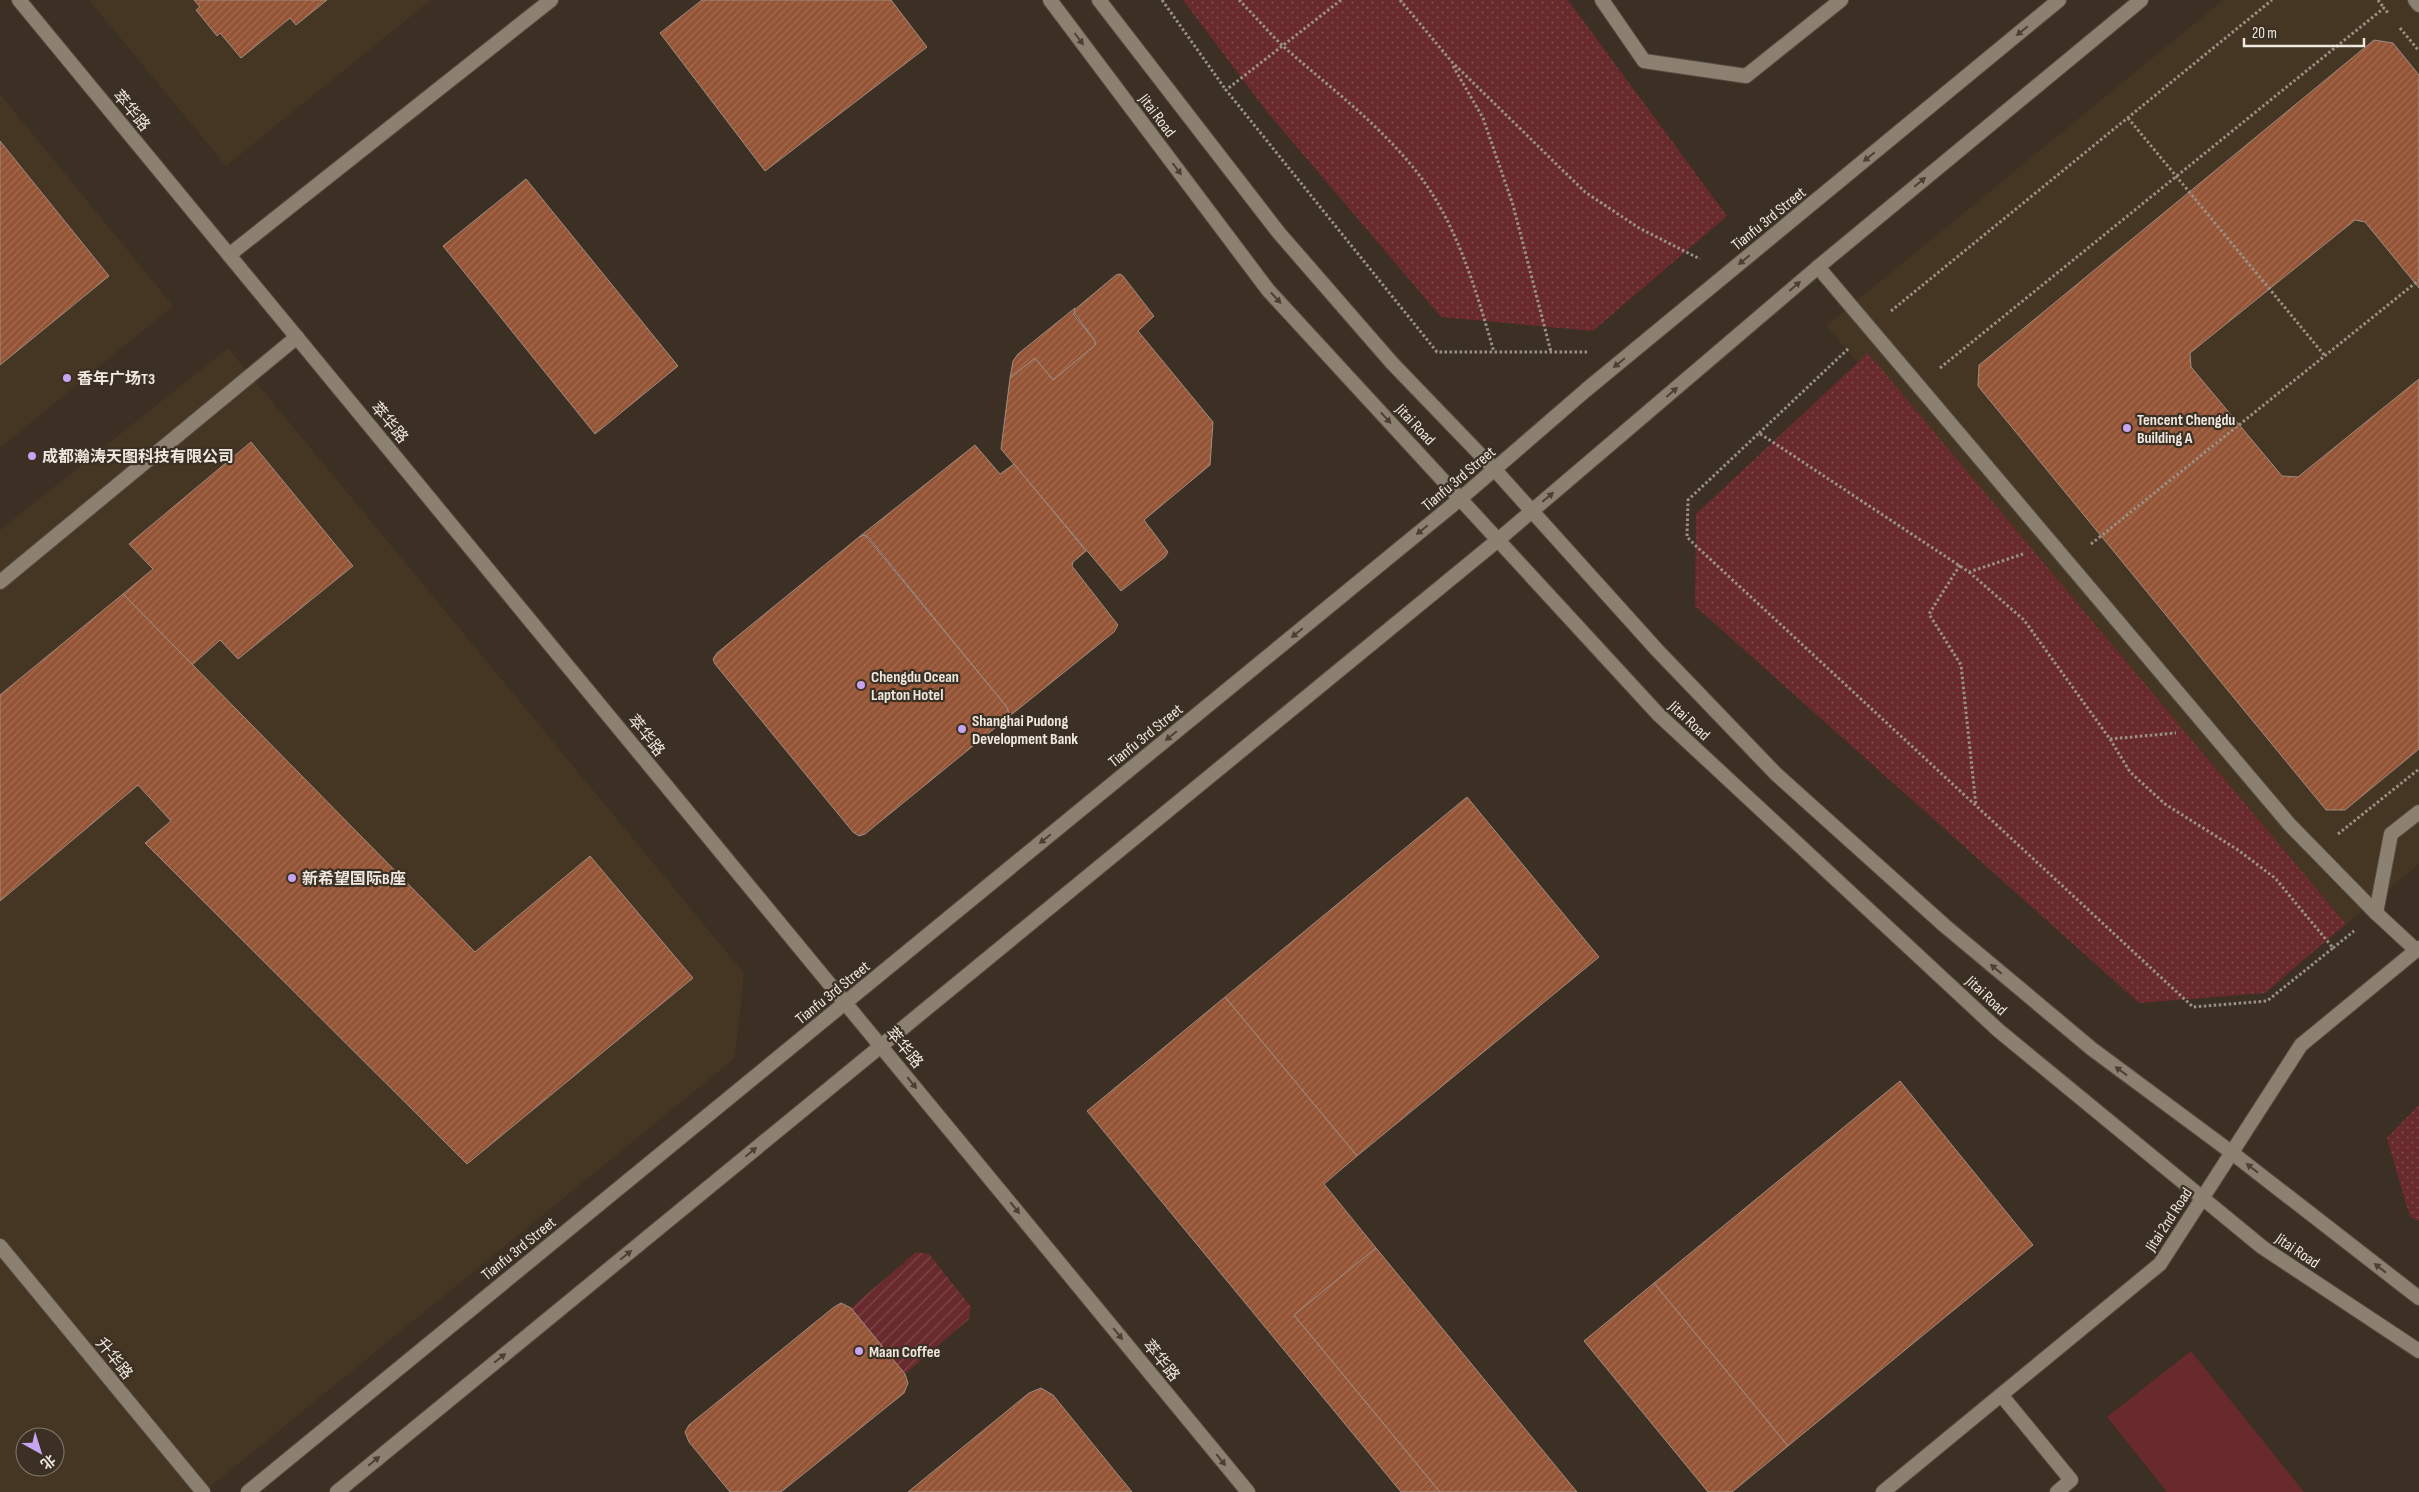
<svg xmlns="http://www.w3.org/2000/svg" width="2419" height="1492" font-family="'Sofia Sans Condensed','Noto Sans SC',sans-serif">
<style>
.built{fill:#453523;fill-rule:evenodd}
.grass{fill:#682a2c}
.park{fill:url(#park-dots)}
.garden{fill:url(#garden-furrows)}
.building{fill:url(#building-hatch);stroke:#9f8c83}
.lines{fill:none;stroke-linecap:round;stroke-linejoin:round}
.service-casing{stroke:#574e43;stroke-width:16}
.minor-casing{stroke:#574e43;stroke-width:16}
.tertiary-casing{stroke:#574e43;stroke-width:16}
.path{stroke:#9a9187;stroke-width:3;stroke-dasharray:2.5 2.5;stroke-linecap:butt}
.service{stroke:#8c8071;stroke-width:14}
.minor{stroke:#8c8071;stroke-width:14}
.tertiary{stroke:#8c8071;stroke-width:14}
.oneway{fill:#4b4033}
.poi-dot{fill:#c6a6f0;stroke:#3b3023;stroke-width:2}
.labels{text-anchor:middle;stroke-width:4.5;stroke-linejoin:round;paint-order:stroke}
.street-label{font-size:16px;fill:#efe8e0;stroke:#3b3023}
.poi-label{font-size:16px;font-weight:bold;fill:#efe8e0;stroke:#3b3023;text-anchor:start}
</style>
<defs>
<pattern id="park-dots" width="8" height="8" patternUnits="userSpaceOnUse" patternTransform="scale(1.25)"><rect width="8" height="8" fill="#682a2c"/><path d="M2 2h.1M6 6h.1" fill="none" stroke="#7e494a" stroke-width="1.8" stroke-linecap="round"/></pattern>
<pattern id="garden-furrows" width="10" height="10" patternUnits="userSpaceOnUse" patternTransform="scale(1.25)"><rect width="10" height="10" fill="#682a2c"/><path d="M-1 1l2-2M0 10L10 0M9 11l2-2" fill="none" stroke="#7e494a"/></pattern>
<pattern id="building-hatch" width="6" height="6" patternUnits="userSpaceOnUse" patternTransform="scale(1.25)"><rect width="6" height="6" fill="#945435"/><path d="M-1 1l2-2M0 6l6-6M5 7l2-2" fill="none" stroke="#a36d52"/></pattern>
</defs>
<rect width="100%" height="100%" fill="#3b3023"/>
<g class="built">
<path d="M89,0H431L226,166Z"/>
<path d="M2223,0H2419V864L2346,924L1826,326Z"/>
<path d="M0,94L173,306L0,448Z"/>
<path d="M228,348L744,973L735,1058L204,1492H0V530ZM25,1437H55V1467H25Z"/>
</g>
<path class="grass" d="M2191,1351L2304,1492H2167L2107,1417Z"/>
<g class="park">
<path d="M1183,0H1568L1727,216L1593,331L1441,317L1267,112Z"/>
<path d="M1868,353L2346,924L2265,993L2139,1003L1695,606L1696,514Z"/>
<path d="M2419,1105V1221L2410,1217L2387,1138Z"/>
</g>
<path class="garden" d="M916,1252L929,1254L971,1307L969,1319L905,1374L851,1308Z"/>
<g class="building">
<path d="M194,0H327L296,25L290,18L241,58L220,33L217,36L196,10L200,7Z"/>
<path d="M702,0H891L927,47L765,171L660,33Z"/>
<path d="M2374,40L2393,43L2419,75V288L2365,222L2355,220L2190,353L2191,367L2282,476L2298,477L2419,379V749L2345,810H2326L1978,386L1979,365Z"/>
<path d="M0,141L109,276L0,365Z"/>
<path d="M526,179L678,366L595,434L443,246Z"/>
<path d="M1120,274L1123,276L1154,316L1138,331L1213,422L1210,465L1144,520L1168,552L1165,557L1121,591L1001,449L1010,378L1035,358L1053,380L1095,345V341L1073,311L1116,275Z"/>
<path d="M1075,308L1074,315L1095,341V345L1053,380L1035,358L1010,378L1013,361L1018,354Z"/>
<path d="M251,442L353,566L238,659L220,640L192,665L123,594L153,569L129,544Z"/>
<path d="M975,445L1000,474L1014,464L1086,551L1073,562L1072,566L1118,625L1114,632L1006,719L1009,713L1006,706L869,538L865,535L859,537Z"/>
<path d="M865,535L1006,706L1009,713L1006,719L865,834L859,836L853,832L715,664L713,659L717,653L859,537Z"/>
<path d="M123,594L475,952L590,856L693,978L467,1164L145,843L171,821L138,785L0,901V695Z"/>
<path d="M1467,797L1599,957L1357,1156L1225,997Z"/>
<path d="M1225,997L1357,1156L1324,1184L1376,1248L1294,1315L1440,1492H1401L1087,1111Z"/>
<path d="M1900,1081L2033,1245L1788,1446L1654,1283Z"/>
<path d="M1376,1248L1577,1492H1440L1294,1315Z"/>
<path d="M1654,1283L1788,1446L1732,1492H1708L1584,1341Z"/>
<path d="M841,1303L851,1308L905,1374L908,1383L904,1393L781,1492H730L689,1442L685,1432L689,1425L834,1307Z"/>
<path d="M1041,1388L1053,1395L1132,1492H908L1029,1393Z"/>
</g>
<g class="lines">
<g class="service-casing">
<g id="service">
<path d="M1602,0L1644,61L1746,76L1841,0"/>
<path d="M2415,0L2419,5"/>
<path d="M1818,267L2290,825L2376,913L2416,950"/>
<path d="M0,582L297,337"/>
<path d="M2376,913L2391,834L2419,812"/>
<path d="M2002,1396L2071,1480L2057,1492"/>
</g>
</g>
<g class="minor-casing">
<g id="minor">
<path d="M19,0L1248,1492"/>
<path d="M229,255L551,0"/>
<path d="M0,1246L203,1492"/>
<path d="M1883,1492L2160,1264L2301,1045L2419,948"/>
</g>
</g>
<g class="tertiary-casing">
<g id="tertiary">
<path d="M1050,0L1268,290L1658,714L1998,1030L2262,1247L2419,1351"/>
<path d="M1099,0L1279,233L1392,363L1495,470L1657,650L1776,774L1945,926L2092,1049L2231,1152L2419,1298"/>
<path d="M248,1492L1460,499L1586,390L2059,0"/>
<path d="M337,1492L1498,540L1818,267L2141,0"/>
</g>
</g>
<g class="path">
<path d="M1162,0L1226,90"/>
<path d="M1239,0C1254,15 1268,32 1284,47C1328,86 1374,120 1412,166C1456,219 1475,287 1494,352"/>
<path d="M1341,0L1226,90L1437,352H1587"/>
<path d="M1400,0L1452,62L1585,192L1639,228L1700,259"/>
<path d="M2378,0L2384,8"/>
<path d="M2400,28L2419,51"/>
<path d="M1453,66L1483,118L1513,205L1551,352"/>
<path d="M2128,118L2325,356"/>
<path d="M1891,311L2272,0"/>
<path d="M1940,368L2384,8L2388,13"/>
<path d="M1759,433L1849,348"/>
<path d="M2091,544L2419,280"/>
<path d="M1960,565L1929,614L1961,665L1976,806"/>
<path d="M1969,572L2024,620L2110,739L2130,772L2165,804L2238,850L2275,878L2333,948L2267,1001L2193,1007L1696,546L1687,537L1688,500L1759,433L1969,572L2023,554"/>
<path d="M2110,739L2176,733"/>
<path d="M2338,834L2419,769"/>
<path d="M2333,948L2354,931"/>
</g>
<use href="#service" class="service"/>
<use href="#minor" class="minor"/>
<use href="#tertiary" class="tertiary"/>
</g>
<defs><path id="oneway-solid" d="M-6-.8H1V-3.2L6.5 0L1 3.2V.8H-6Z" transform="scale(1.25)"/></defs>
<g class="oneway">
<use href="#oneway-solid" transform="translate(2022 31) rotate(141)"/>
<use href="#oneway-solid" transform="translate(1079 39) rotate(53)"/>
<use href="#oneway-solid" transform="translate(1869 157) rotate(141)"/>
<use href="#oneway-solid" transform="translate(1177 169) rotate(53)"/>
<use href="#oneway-solid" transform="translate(1920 182) rotate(-40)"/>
<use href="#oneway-solid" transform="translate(1744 260) rotate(141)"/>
<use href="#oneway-solid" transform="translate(1795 286) rotate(-41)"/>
<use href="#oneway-solid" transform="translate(1276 298) rotate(47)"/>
<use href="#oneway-solid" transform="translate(1619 363) rotate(141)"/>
<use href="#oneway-solid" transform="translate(1672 392) rotate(-41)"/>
<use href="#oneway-solid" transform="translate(1386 418) rotate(47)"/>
<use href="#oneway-solid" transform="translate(1548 497) rotate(-40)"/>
<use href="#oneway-solid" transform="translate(1422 530) rotate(141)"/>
<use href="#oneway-solid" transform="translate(1297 633) rotate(141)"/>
<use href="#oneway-solid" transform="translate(1171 736) rotate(141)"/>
<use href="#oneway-solid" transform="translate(1045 839) rotate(141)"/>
<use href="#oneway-solid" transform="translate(1996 969) rotate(-140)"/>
<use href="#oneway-solid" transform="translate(2121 1071) rotate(-144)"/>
<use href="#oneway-solid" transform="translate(912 1083) rotate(51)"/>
<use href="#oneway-solid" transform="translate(751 1152) rotate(-39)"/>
<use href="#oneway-solid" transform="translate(2252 1168) rotate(-142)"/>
<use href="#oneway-solid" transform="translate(1015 1208) rotate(51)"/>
<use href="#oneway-solid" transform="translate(626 1255) rotate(-39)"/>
<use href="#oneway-solid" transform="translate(2380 1268) rotate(-142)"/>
<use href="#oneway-solid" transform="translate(1118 1334) rotate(51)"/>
<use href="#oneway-solid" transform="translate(500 1358) rotate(-39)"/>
<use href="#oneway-solid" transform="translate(1221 1460) rotate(51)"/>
<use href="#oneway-solid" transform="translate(374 1461) rotate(-39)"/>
</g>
<g class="poi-dot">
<circle cx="67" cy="378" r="5"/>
<circle cx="2127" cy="428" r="5"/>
<circle cx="32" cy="456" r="5"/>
<circle cx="861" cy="685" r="5"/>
<circle cx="962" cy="729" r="5"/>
<circle cx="292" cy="878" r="5"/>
<circle cx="859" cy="1351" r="5"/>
</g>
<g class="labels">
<g class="street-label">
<text transform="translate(132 110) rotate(50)" y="6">萃华路</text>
<text transform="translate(1158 115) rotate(53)" y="6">Jitai Road</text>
<text transform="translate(1768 218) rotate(-39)" y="6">Tianfu 3rd Street</text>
<text transform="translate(390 422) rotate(50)" y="6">萃华路</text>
<text transform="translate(1416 424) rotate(47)" y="6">Jitai Road</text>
<text transform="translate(1458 478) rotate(-40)" y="6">Tianfu 3rd Street</text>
<text transform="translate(1690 720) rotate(43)" y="6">Jitai Road</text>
<text transform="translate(647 735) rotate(51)" y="6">萃华路</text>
<text transform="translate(1145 735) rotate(-39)" y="6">Tianfu 3rd Street</text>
<text transform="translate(832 992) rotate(-39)" y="6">Tianfu 3rd Street</text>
<text transform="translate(1987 995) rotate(43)" y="6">Jitai Road</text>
<text transform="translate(905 1047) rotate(50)" y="6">萃华路</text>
<text transform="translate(2168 1219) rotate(-57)" y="6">Jitai 2nd Road</text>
<text transform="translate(518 1248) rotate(-39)" y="6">Tianfu 3rd Street</text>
<text transform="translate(2298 1250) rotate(34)" y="6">Jitai Road</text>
<text transform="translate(115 1358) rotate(51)" y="6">升华路</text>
<text transform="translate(1162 1360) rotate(51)" y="6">萃华路</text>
</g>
<g class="poi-label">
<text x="77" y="384">香年广场T3</text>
<text x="2137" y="425">Tencent Chengdu<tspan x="2137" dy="18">Building A</tspan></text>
<text x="42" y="462">成都瀚涛天图科技有限公司</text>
<text x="871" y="682">Chengdu Ocean<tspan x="871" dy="18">Lapton Hotel</tspan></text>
<text x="972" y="726">Shanghai Pudong<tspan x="972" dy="18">Development Bank</tspan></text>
<text x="302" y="884">新希望国际B座</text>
<text x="869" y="1357">Maan Coffee</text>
</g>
</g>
<g transform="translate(40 1452) rotate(141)"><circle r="24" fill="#3b3023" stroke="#837a6f"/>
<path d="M0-4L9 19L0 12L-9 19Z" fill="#c6a6f0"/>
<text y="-8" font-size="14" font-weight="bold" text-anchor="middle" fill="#efe8e0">北</text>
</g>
<path d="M2244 38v8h120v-8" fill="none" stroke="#efe8e0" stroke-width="2.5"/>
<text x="2252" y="38" font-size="15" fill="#efe8e0" stroke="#3b3023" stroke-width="4" paint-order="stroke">20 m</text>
</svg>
